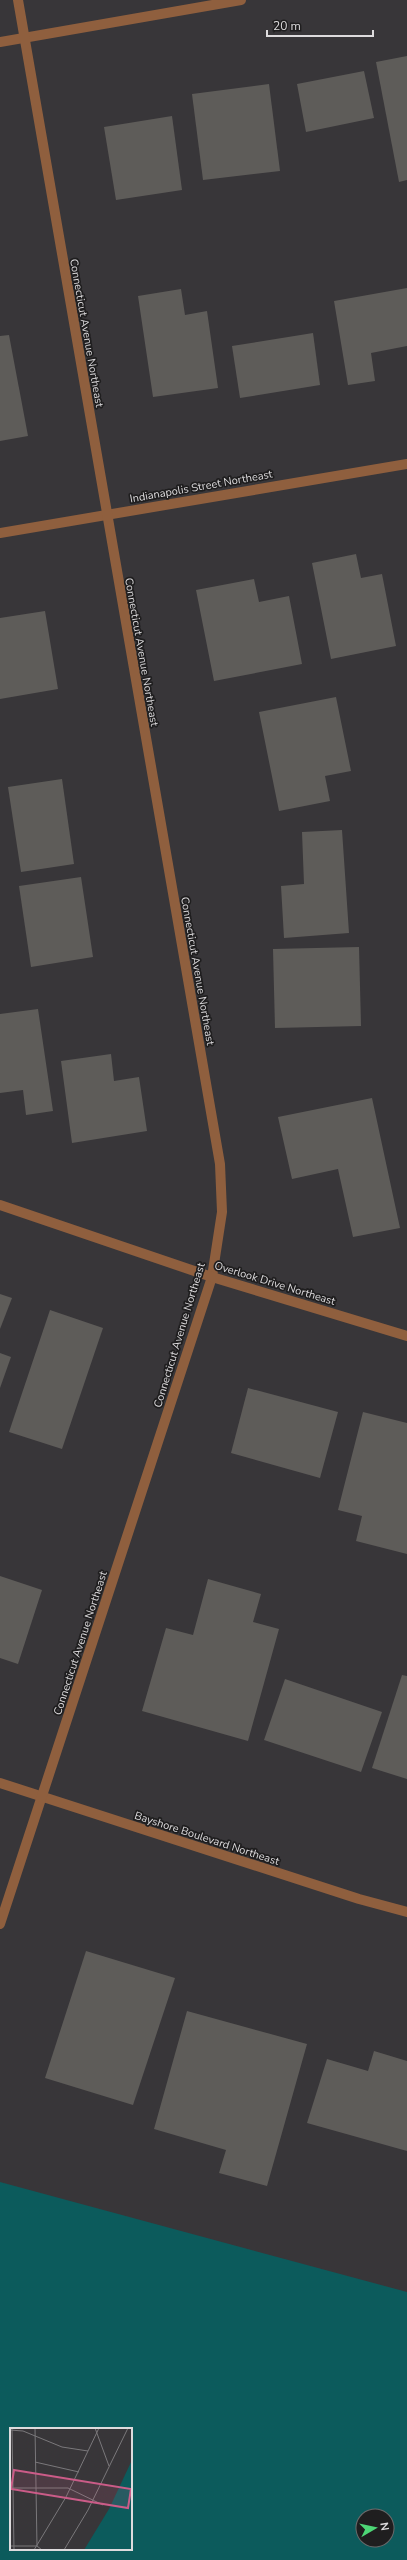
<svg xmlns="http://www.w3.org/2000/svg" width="407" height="2560" font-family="'Nunito Sans',sans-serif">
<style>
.water{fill:#0c5b5c;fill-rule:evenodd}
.building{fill:#5e5c59}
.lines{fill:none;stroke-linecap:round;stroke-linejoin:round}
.minor{stroke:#8f5f3e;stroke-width:10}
.tertiary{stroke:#8f5f3e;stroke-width:10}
.labels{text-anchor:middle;stroke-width:3.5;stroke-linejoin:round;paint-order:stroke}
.street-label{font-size:11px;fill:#dddbdd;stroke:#1f1e1f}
.inset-road{fill:none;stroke:#7a787b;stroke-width:1}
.view{fill:#cb5c88;fill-opacity:0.15;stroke:#cb5c88;stroke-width:2}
.inset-edge{fill:none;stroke:#dddbdd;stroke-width:2}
</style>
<rect width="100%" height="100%" fill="#383639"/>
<path class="water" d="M0,2182L407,2292V2560H0ZM11,2429H131V2549H11ZM363,2516H387V2540H363Z"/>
<g class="building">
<path d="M407,56V180L399,182L376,62Z"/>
<path d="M364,71L374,118L306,132L297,84Z"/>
<path d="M269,84L280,171L203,180L192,94Z"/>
<path d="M172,116L182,190L116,200L104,127Z"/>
<path d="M407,288V346L371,353L375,381L348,385L334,301Z"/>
<path d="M181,289L185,315L207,311L218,388L153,397L138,296Z"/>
<path d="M313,333L320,385L240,398L232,346Z"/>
<path d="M9,335L28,436L0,441V336Z"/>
<path d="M356,554L361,578L382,574L396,646L331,659L312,563Z"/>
<path d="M254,579L259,602L289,596L302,664L214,681L196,590Z"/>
<path d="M45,611L58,689L0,699V618Z"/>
<path d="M336,697L351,771L325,776L330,801L279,811L259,712Z"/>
<path d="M62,779L74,864L21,872L8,787Z"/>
<path d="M342,830L349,933L284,938L281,886L304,884L302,832Z"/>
<path d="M81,877L93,957L31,967L19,886Z"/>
<path d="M359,947L361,1026L275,1028L273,949Z"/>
<path d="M38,1009L53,1111L26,1115L23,1090L0,1093V1014Z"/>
<path d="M111,1054L114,1081L139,1077L147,1131L72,1143L61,1061Z"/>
<path d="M372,1098L400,1228L353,1237L338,1169L292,1179L278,1117Z"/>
<path d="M0,1294L12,1298L0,1329Z"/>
<path d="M50,1310L103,1328L62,1449L9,1432Z"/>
<path d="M0,1353L11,1357L0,1388Z"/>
<path d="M248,1388L338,1412L320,1478L231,1453Z"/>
<path d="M363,1412L407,1423V1554L356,1541L362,1516L338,1510Z"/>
<path d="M0,1576L42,1590L18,1664L0,1658Z"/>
<path d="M208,1579L261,1594L253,1622L279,1629L248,1741L142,1711L166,1628L193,1635Z"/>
<path d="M402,1675L407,1676V1779L372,1768Z"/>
<path d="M285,1679L382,1712L361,1772L264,1740Z"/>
<path d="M86,1951L175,1978L133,2105L45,2078Z"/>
<path d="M187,2011L307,2044L267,2186L219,2173L226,2150L154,2129Z"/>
<path d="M374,2051L407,2061V2151L307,2123L327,2059L368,2071Z"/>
</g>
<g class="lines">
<g class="minor">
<path d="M0,42L241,0"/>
<path d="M0,533L407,464"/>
<path d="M0,1783L359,1899L407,1912"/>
<path d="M0,1924L212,1277"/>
</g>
<g class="tertiary">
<path d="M18,0L220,1164L222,1212L212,1277"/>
<path d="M0,1205L212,1277L407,1336"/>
</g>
</g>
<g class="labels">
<g class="street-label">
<text transform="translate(87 333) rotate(80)" y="4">Connecticut Avenue Northeast</text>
<text transform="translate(201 486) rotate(-10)" y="4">Indianapolis Street Northeast</text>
<text transform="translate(142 652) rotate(80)" y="4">Connecticut Avenue Northeast</text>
<text transform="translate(198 971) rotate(80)" y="4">Connecticut Avenue Northeast</text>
<text transform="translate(275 1283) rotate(17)" y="4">Overlook Drive Northeast</text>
<text transform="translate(179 1335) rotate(-73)" y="4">Connecticut Avenue Northeast</text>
<text transform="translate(80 1643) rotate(-72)" y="4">Connecticut Avenue Northeast</text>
<text transform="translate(207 1838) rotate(18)" y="4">Bayshore Boulevard Northeast</text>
</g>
</g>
<g transform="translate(10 2428)">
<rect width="122" height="122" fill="#383639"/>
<path d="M122,32V122H74L99,81Z" fill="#0c5b5c"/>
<path class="inset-road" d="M2,0L4,122M25,0L27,118M85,0L99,38M0,2L13,3L52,19L78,23M25,34L69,44M0,60H58L93,77M0,118H27L32,122M24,122L56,69L89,0M54,122L78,82L118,0"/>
<path class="view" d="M4,42L121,61L118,80L1,61Z"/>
<rect width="122" height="122" class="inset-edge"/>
</g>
<g transform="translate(375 2528) rotate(81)"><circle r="19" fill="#1f1e1f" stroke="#6b6a6b"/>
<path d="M0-3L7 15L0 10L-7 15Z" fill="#4dd676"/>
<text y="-6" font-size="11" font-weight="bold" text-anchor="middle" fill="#dddbdd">N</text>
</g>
<path d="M267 30v6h106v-6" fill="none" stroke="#dddbdd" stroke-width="2"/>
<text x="273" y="30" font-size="12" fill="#dddbdd" stroke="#1f1e1f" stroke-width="3" paint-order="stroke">20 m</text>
</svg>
